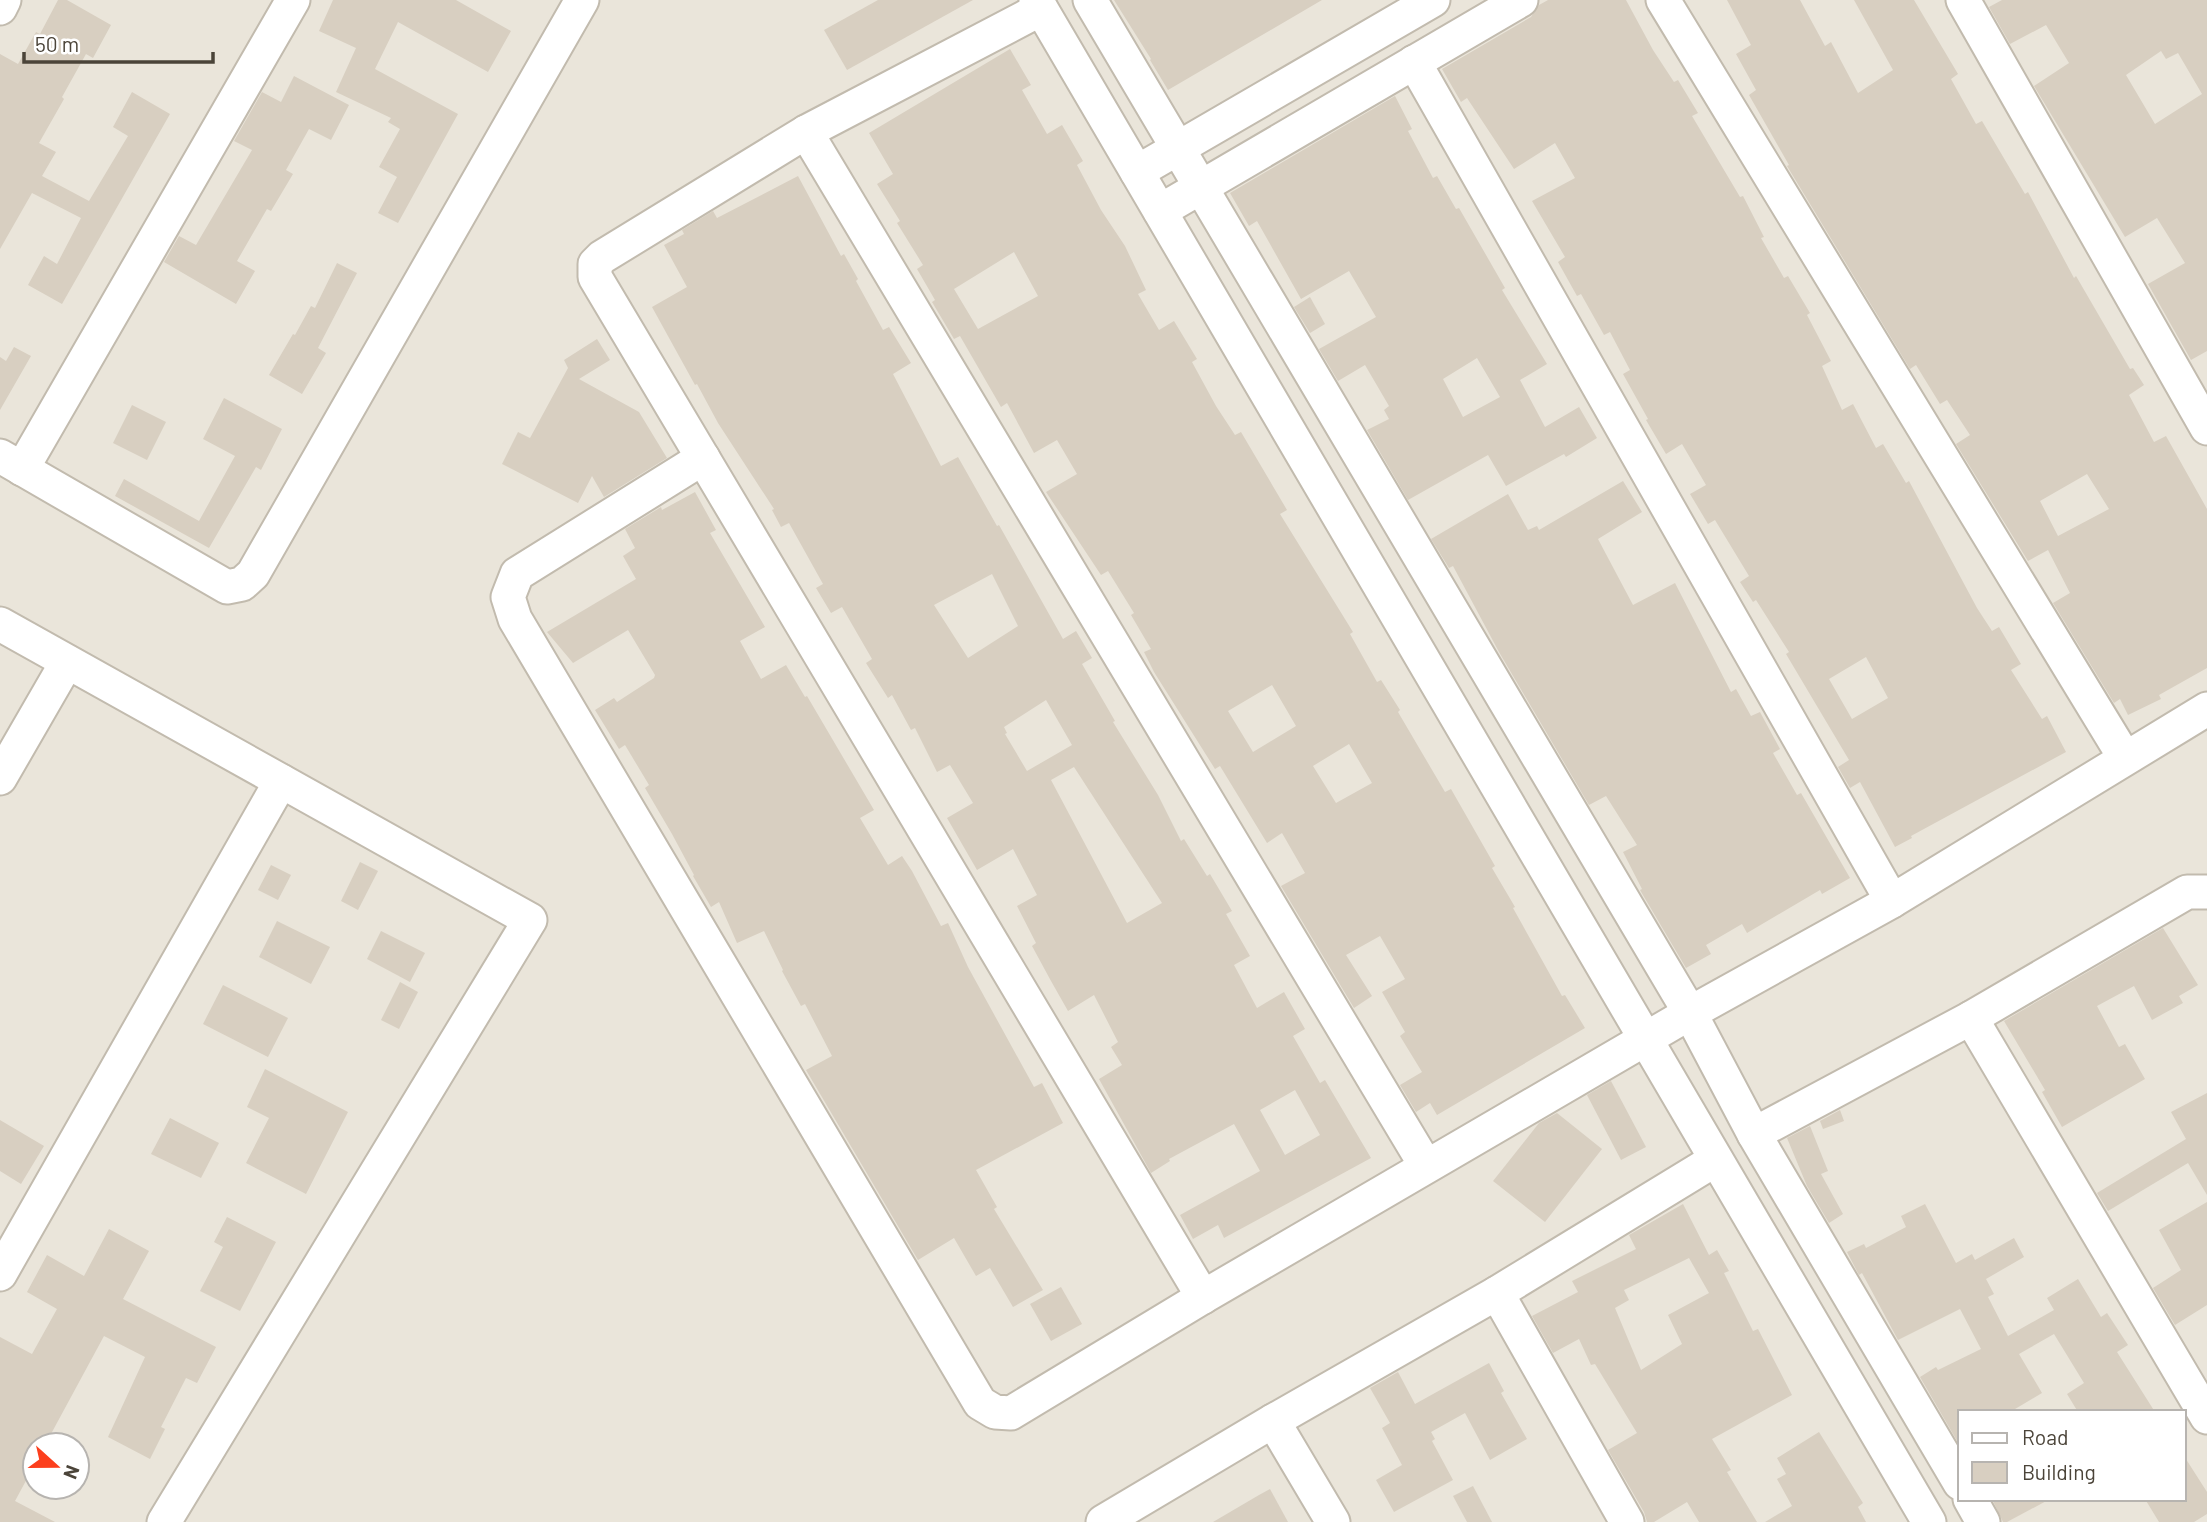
<svg xmlns="http://www.w3.org/2000/svg" width="2207" height="1522" font-family="Barlow,sans-serif">
<style>
.residential{fill:#eae5da;fill-rule:evenodd}
.building{fill:#d8cfc1;fill-rule:evenodd}
.lines{fill:none;stroke-linecap:round;stroke-linejoin:round}
.minor-casing{stroke:#c2bbae;stroke-width:37}
.minor{stroke:#fff;stroke-width:33}
</style>
<rect width="100%" height="100%" fill="#f6f3ec"/>
<path class="residential" d="M0,0H2207V1522H0ZM1960,1412H2184V1499H1960ZM35,1445H77V1487H35Z"/>
<g class="building">
<path d="M58,0H67L111,25L93,58L86,54L62,97L64,99L39,143L56,152L42,176L89,201L128,136L113,127L132,92L170,114L62,304L28,285L44,256L57,264L81,218L32,193L0,249V54L18,64L36,32L40,34Z"/>
<path d="M333,0H456L511,31L488,72L398,22L375,69L458,114L398,223L378,213L397,177L379,167L400,129L388,122L391,118L336,92L356,48L319,31Z"/>
<path d="M878,0H973L847,70L824,30Z"/>
<path d="M1114,0H1322L1168,90L1150,60L1151,59Z"/>
<path d="M1548,0H1626L1653,50L1674,82L1678,80L1698,113L1692,116L1740,197L1743,196L1764,237L1761,238L1784,278L1788,276L1810,313L1807,315L1831,361L1822,366L1842,410L1853,404L1876,448L1883,444L1906,483L1909,481L1977,608L1992,631L1999,627L2021,664L2011,670L2042,719L2047,716L2066,752L1911,836L1912,838L1895,847L1860,782L1850,788L1838,767L1849,760L1786,654L1789,652L1756,600L1753,602L1740,582L1749,576L1715,520L1708,524L1690,494L1706,485L1682,444L1666,454L1646,420L1648,419L1623,374L1630,370L1610,332L1604,335L1581,294L1577,296L1558,262L1565,257L1532,201L1575,178L1555,143L1514,169L1467,98L1461,102L1442,69L1531,17L1539,5ZM1866,657L1888,698L1852,719L1829,679Z"/>
<path d="M1727,0H1800L1825,46L1831,42L1858,93L1893,70L1854,0H1914L1958,74L1951,79L1976,124L1982,121L2025,194L2028,192L2074,278L2076,276L2130,369L2133,368L2144,385L2129,395L2154,442L2166,436L2207,509V668L2159,695L2161,699L2128,715L2120,699L2114,703L2053,603L2070,593L2048,550L2028,561L1956,444L1970,435L1947,400L1940,404L1916,365L1910,369L1787,166L1789,165L1749,95L1756,90L1736,54L1751,45ZM2087,474L2109,509L2058,536L2040,501Z"/>
<path d="M2002,0H2207V351L2191,360L2148,284L2185,263L2157,218L2125,237L2034,86L2069,63L2046,25L2010,44L1989,7ZM2161,51L2166,59L2178,53L2202,94L2155,124L2126,75Z"/>
<path d="M1010,49L1031,85L1022,90L1047,134L1062,125L1083,161L1077,165L1101,210L1125,246L1146,290L1138,294L1159,330L1174,321L1197,359L1192,362L1216,406L1235,435L1241,432L1287,510L1280,514L1353,632L1350,634L1377,682L1381,680L1400,710L1398,712L1445,792L1451,789L1495,866L1492,868L1515,907L1513,908L1562,996L1565,995L1585,1028L1437,1115L1430,1103L1416,1112L1400,1085L1422,1072L1400,1036L1405,1032L1382,992L1405,979L1380,936L1346,955L1372,996L1354,1008L1281,886L1305,873L1282,833L1267,843L1220,766L1215,769L1154,672L1144,652L1151,649L1131,615L1134,613L1108,571L1101,575L1046,492L1077,474L1057,440L1034,453L1007,403L1001,407L960,336L954,339L932,302L935,300L917,269L923,265L897,223L900,221L877,184L893,174L869,133ZM1014,252L1038,296L978,329L954,289ZM1272,685L1296,726L1253,752L1228,711ZM1349,744L1372,783L1336,803L1313,766Z"/>
<path d="M294,76L349,105L331,140L309,129L286,170L293,174L271,211L267,209L237,261L255,271L236,304L164,262L179,236L196,245L252,150L234,141L262,92L281,102Z"/>
<path d="M1395,96L1412,129L1408,131L1433,178L1437,176L1456,209L1459,208L1505,288L1502,290L1547,364L1520,380L1545,427L1579,407L1597,438L1566,457L1564,454L1506,486L1488,455L1408,500L1367,430L1389,419L1384,410L1389,406L1365,365L1338,381L1319,349L1376,317L1349,271L1301,299L1257,221L1249,226L1230,193ZM1477,358L1500,397L1463,417L1443,379Z"/>
<path d="M798,176L841,256L844,254L858,279L856,281L883,330L889,327L911,363L893,374L941,466L958,457L997,526L999,525L1063,639L1076,631L1092,658L1082,664L1115,721L1113,722L1158,795L1181,841L1184,839L1207,876L1210,874L1232,911L1226,914L1250,956L1234,965L1257,1008L1284,992L1305,1029L1293,1036L1320,1083L1325,1080L1371,1158L1224,1238L1218,1225L1193,1239L1180,1215L1260,1171L1234,1124L1169,1159L1170,1161L1151,1173L1099,1079L1122,1065L1111,1047L1118,1042L1094,995L1068,1011L1051,981L1032,946L1036,943L1017,906L1037,895L1013,849L977,870L947,818L973,803L950,765L937,772L915,728L911,730L892,695L888,698L866,663L872,659L842,607L831,613L816,588L823,584L789,523L781,527L772,510L774,509L718,423L697,384L695,385L652,307L687,287L664,245L684,234L682,230L713,211L717,218ZM992,574L1018,626L968,658L934,605ZM1046,700L1072,745L1027,771L1005,734L1007,733L1004,727ZM1074,767L1162,903L1127,923L1051,780ZM1295,1090L1320,1135L1285,1155L1260,1110Z"/>
<path d="M337,263L357,273L318,348L326,353L302,394L269,375L293,334L295,335L311,306L315,308Z"/>
<path d="M1310,297L1325,324L1310,333L1294,307Z"/>
<path d="M597,339L610,360L579,379L639,412L667,458L604,497L592,476L578,503L502,464L518,432L530,438L568,368L564,360Z"/>
<path d="M14,347L31,356L0,410V357L6,361Z"/>
<path d="M224,398L282,429L261,470L256,467L209,548L115,496L124,479L199,521L235,456L203,439Z"/>
<path d="M132,405L166,422L147,460L113,443Z"/>
<path d="M1623,481L1642,512L1598,539L1633,605L1675,583L1731,692L1736,689L1751,716L1760,712L1780,749L1773,753L1797,795L1801,793L1850,878L1822,894L1820,890L1747,933L1742,924L1706,945L1711,954L1686,968L1640,890L1642,889L1623,852L1637,845L1606,796L1589,805L1499,652L1453,566L1449,568L1431,539L1508,494L1528,530L1537,526L1539,530Z"/>
<path d="M695,492L716,530L710,533L765,627L740,641L761,679L786,665L805,697L807,696L874,810L860,818L888,865L902,856L912,871L941,926L948,923L968,967L1034,1087L1042,1083L1063,1123L976,1170L997,1207L994,1209L1043,1290L1013,1307L990,1268L976,1276L954,1238L918,1260L806,1070L832,1056L805,1004L801,1006L782,971L783,970L764,931L737,943L719,902L711,907L693,876L694,875L672,834L645,788L649,785L625,745L619,749L595,710L614,698L617,702L654,678L655,675L628,630L573,663L547,632L636,579L623,556L635,548L625,529L661,507L662,510Z"/>
<path d="M360,862L378,871L358,910L341,901Z"/>
<path d="M271,865L291,875L278,900L258,890Z"/>
<path d="M277,921L330,947L311,984L259,957Z"/>
<path d="M2163,928L2198,985L2179,996L2183,1003L2152,1020L2134,986L2097,1006L2119,1047L2125,1044L2145,1079L2062,1127L2042,1092L2045,1090L2004,1021Z"/>
<path d="M381,931L425,953L410,982L367,959Z"/>
<path d="M400,982L418,992L399,1029L381,1020Z"/>
<path d="M223,985L288,1018L268,1057L203,1024Z"/>
<path d="M265,1069L348,1112L306,1194L246,1163L269,1118L247,1107Z"/>
<path d="M1611,1081L1646,1147L1621,1160L1587,1095Z"/>
<path d="M2207,1093V1195L2188,1163L2108,1211L2097,1193L2186,1139L2171,1112Z"/>
<path d="M1840,1110L1844,1121L1823,1129L1820,1121Z"/>
<path d="M1557,1113L1602,1149L1545,1222L1493,1181L1539,1123Z"/>
<path d="M170,1118L219,1143L201,1178L151,1154Z"/>
<path d="M0,1120L44,1146L21,1184L0,1171Z"/>
<path d="M1810,1126L1828,1171L1821,1174L1843,1214L1829,1223L1807,1186L1787,1138Z"/>
<path d="M2207,1202V1305L2175,1325L2153,1288L2181,1270L2159,1230Z"/>
<path d="M1683,1204L1709,1255L1717,1250L1729,1271L1724,1273L1753,1331L1758,1329L1792,1395L1712,1439L1731,1470L1727,1472L1757,1522H1699L1687,1502L1654,1522H1647L1644,1512L1608,1450L1637,1433L1595,1364L1591,1365L1579,1339L1553,1353L1532,1316L1578,1292L1572,1281L1636,1249L1629,1235ZM1689,1258L1709,1293L1668,1315L1682,1344L1641,1370L1615,1308L1629,1300L1624,1290Z"/>
<path d="M1925,1204L1956,1263L1972,1254L1975,1260L2014,1238L2024,1257L1986,1279L1994,1294L1988,1297L2008,1336L2054,1310L2047,1298L2078,1279L2101,1317L2107,1313L2128,1345L2117,1352L2155,1412H2078L2067,1394L2084,1383L2054,1334L2019,1354L2042,1393L2010,1412H1960V1446L1920,1377L1936,1367L1938,1370L1981,1349L1960,1309L1898,1340L1862,1273L1859,1275L1847,1252L1864,1244L1866,1248L1906,1227L1901,1216Z"/>
<path d="M227,1217L276,1242L240,1311L200,1291L223,1247L214,1242Z"/>
<path d="M109,1229L149,1251L123,1299L216,1347L197,1383L186,1378L161,1427L165,1429L150,1459L108,1437L145,1357L104,1336L45,1445H35V1464L15,1501L55,1522H0V1337L32,1354L57,1309L27,1292L47,1255L84,1276Z"/>
<path d="M1061,1287L1082,1324L1051,1341L1030,1304Z"/>
<path d="M1489,1363L1504,1391L1501,1393L1527,1439L1490,1460L1465,1413L1431,1432L1435,1439L1432,1441L1453,1480L1394,1512L1376,1480L1402,1465L1382,1428L1390,1423L1370,1388L1398,1372L1415,1404Z"/>
<path d="M1819,1432L1863,1503L1858,1507L1866,1522H1765L1792,1506L1777,1479L1786,1474L1777,1458Z"/>
<path d="M2184,1456L2207,1492V1514L2194,1522H2159L2145,1499H2184Z"/>
<path d="M1473,1486L1492,1522H1467L1453,1496Z"/>
<path d="M1270,1489L1288,1522H1213L1259,1495Z"/>
<path d="M1992,1499H2050L2007,1522H2003Z"/>
</g>
<g class="lines">
<g class="minor-casing">
<g id="minor">
<path d="M1036,0L1929,1522"/>
<path d="M1090,0L1690,1013L1754,1134L1960,1483"/>
<path d="M1663,0L2125,758"/>
<path d="M1963,0L2207,428"/>
<path d="M0,8L4,0"/>
<path d="M1041,9L806,132L602,257L595,264V277L1203,1297"/>
<path d="M1414,62L1892,901"/>
<path d="M806,132L1426,1166"/>
<path d="M1137,172L1433,0"/>
<path d="M1160,211L1521,0"/>
<path d="M0,456L227,587L242,584L253,574L582,0"/>
<path d="M703,458L517,574L508,597L515,619L980,1403L995,1412L1011,1413L1203,1297L1690,1013L1892,901L2207,709"/>
<path d="M22,469L293,0"/>
<path d="M0,624L530,920L164,1522"/>
<path d="M0,778L67,662"/>
<path d="M1971,1018L2207,1417"/>
<path d="M1754,1134L1971,1018L2187,892H2207"/>
<path d="M0,1274L281,781"/>
<path d="M1497,1293L1627,1522"/>
<path d="M1273,1421L1333,1522"/>
<path d="M1970,1499L1983,1522"/>
<path d="M1103,1522L1273,1421L1497,1293L1715,1160"/>
</g>
</g>
<use href="#minor" class="minor"/>
</g>
<rect x="1958" y="1410" width="228" height="91" fill="#ffffff" stroke="#b7b4b0" stroke-width="2"/>
<rect x="1972" y="1433" width="35" height="10" fill="#ffffff" stroke="#b7b4b0" stroke-width="2"/>
<text x="2022" y="1445" font-size="21" fill="#4b4439">Road</text>
<rect x="1972" y="1462" width="35" height="21" fill="#d8cfc1" stroke="#b7b4b0" stroke-width="2"/>
<text x="2022" y="1480" font-size="21" fill="#4b4439">Building</text>
<g transform="translate(56 1466) rotate(111)"><circle r="33" fill="#ffffff" stroke="#b7b4b0" stroke-width="2"/>
<path d="M0-5L12 26L0 18L-12 26Z" fill="#fc3f1d"/>
<text y="-10" font-size="19" font-weight="bold" text-anchor="middle" fill="#4b4439">N</text>
</g>
<path d="M24 52v10h189v-10" fill="none" stroke="#4b4439" stroke-width="3.5"/>
<text x="35" y="52" font-size="21" fill="#4b4439" stroke="#ffffff" stroke-width="5" paint-order="stroke">50 m</text>
</svg>
